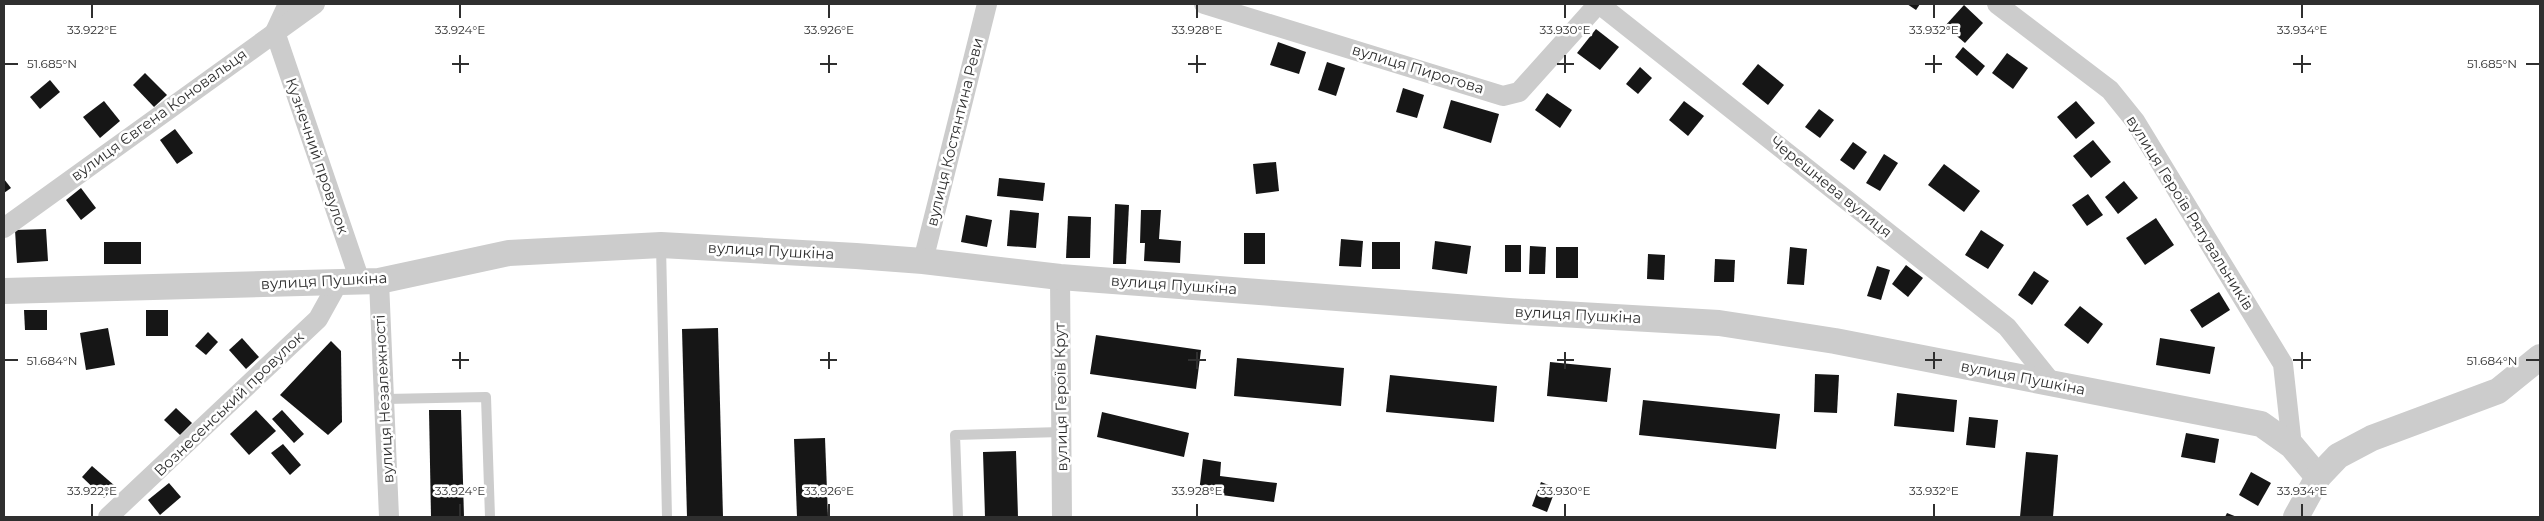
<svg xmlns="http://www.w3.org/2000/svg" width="2544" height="521" font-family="Montserrat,sans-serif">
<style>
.building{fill:#161616}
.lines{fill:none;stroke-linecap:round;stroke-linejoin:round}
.service{stroke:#ccc;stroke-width:10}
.minor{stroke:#ccc;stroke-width:20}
.tertiary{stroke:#ccc;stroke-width:26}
.ticks{fill:none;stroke:#2f2f2f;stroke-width:2}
.labels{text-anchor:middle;stroke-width:5;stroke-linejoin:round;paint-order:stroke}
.street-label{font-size:15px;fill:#2f2f2f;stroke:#fff}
.ticks-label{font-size:12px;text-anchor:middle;fill:#2f2f2f;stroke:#fff;stroke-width:5;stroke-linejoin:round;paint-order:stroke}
</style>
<rect width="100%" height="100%" fill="#fff"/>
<g class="building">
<path d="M1907,4H1920L1916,10Z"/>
<path d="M1964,5L1983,23L1965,43L1945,26Z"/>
<path d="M1596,29L1619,47L1600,70L1577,53Z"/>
<path d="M1278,42L1306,52L1299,74L1270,65Z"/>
<path d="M1963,47L1985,66L1977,76L1955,57Z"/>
<path d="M2007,53L2028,68L2013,89L1992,73Z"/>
<path d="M1327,62L1345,68L1336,96L1318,90Z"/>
<path d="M1758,64L1784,85L1768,105L1742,84Z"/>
<path d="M1640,67L1652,78L1638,94L1626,84Z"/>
<path d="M145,73L167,95L154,107L133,85Z"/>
<path d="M50,80L60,92L40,109L30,97Z"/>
<path d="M1403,88L1424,95L1417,118L1396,112Z"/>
<path d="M1547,93L1572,110L1560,128L1535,110Z"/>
<path d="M1451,100L1499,114L1491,143L1443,128Z"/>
<path d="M104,101L120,121L100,138L83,117Z"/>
<path d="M1684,101L1704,116L1688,136L1669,120Z"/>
<path d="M2076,101L2095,123L2076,139L2057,117Z"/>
<path d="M1819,109L1834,120L1820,138L1805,127Z"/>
<path d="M175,129L193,153L177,164L160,140Z"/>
<path d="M2093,140L2111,162L2091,178L2073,156Z"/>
<path d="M1853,142L1867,152L1854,170L1840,160Z"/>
<path d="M1884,154L1898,163L1880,191L1866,183Z"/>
<path d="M1276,162L1279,191L1256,194L1253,164Z"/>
<path d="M1944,164L1980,191L1964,212L1928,185Z"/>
<path d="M999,178L1045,183L1043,201L997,196Z"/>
<path d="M4,179L11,188L4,193Z"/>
<path d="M2124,181L2138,198L2118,214L2105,197Z"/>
<path d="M81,188L96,208L81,220L66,200Z"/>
<path d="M2088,194L2103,215L2087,226L2072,205Z"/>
<path d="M1115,204L1129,205L1126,264H1113Z"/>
<path d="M1010,210L1039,213L1036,248L1007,246Z"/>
<path d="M1141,210H1161L1159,239L1181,241L1180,263L1144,261L1145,243H1140Z"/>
<path d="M966,215L992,220L987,247L961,242Z"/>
<path d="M1068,216L1091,217L1090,258H1066Z"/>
<path d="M2156,218L2174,245L2145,265L2126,238Z"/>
<path d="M46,229L48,261L17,263L15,230Z"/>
<path d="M1981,230L2004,245L1988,269L1965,255Z"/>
<rect x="1244" y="233" width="21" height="31"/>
<path d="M1341,239L1363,241L1361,267L1339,266Z"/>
<path d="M1435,241L1471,246L1467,274L1432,269Z"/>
<rect x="104" y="242" width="37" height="22"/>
<rect x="1372" y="242" width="28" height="27"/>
<rect x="1505" y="245" width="16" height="27"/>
<path d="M1530,246L1546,247L1545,274H1529Z"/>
<rect x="1556" y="247" width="22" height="31"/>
<path d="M1790,247L1807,249L1804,285L1787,284Z"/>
<path d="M1648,254L1665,255L1664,280L1647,279Z"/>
<path d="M1715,259L1735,260L1734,282H1714Z"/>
<path d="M1906,265L1923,278L1908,297L1892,284Z"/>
<path d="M1877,266L1890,270L1881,300L1867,296Z"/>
<path d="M2034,271L2049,281L2032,305L2018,295Z"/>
<path d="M2219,292L2230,310L2202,328L2190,310Z"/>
<path d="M2080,306L2103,324L2088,344L2064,325Z"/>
<path d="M24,310H47V330H25Z"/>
<rect x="146" y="310" width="22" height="26"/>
<path d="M108,328L115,365L86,370L80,333Z"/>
<path d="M718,328L723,517H687L682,329Z"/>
<path d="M208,332L218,342L206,355L195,346Z"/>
<path d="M1096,335L1201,350L1196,389L1090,374Z"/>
<path d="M242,338L259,357L246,369L229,350Z"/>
<path d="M2160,338L2215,347L2210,374L2156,365Z"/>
<path d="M331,341L341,351L342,422L328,435L280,395Z"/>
<path d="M1237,358L1344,368L1341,406L1234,396Z"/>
<path d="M1550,362L1611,368L1607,402L1547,396Z"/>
<path d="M1815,374L1839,375L1837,413L1814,412Z"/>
<path d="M1390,375L1497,386L1494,422L1386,412Z"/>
<path d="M1897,393L1957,400L1954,432L1894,426Z"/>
<path d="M1643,400L1780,414L1776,449L1639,435Z"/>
<path d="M176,408L192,423L180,435L164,420Z"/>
<path d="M256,410L276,431L249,455L230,434Z"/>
<path d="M282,410L304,434L294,443L272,419Z"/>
<path d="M429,410H461L464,517H431Z"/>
<path d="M1102,412L1189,433L1184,457L1097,437Z"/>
<path d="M1969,417L1998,420L1995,448L1966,445Z"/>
<path d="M2186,433L2219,439L2215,463L2181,457Z"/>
<path d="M825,438L828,517H797L794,439Z"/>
<path d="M283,444L301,465L290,475L271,453Z"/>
<path d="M1016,451L1018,517H985L983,452Z"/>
<path d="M2026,452L2058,455L2053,517H2020Z"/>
<path d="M1203,459L1221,462L1220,476L1277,483L1274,502L1199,492Z"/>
<path d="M92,466L115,486L104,498L82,477Z"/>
<path d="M2251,472L2271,483L2258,506L2239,495Z"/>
<path d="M1541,482L1556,488L1547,512L1532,506Z"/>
<path d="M169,483L181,497L160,515L148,500Z"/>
<path d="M2227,513L2237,517H2225Z"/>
</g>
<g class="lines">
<g class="service">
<path d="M661,246L667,517"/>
<path d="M386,399L486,397L490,517"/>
<path d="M958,517L955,435L1061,432"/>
</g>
<g class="minor">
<path d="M288,4L275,32L360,281"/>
<path d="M1204,4L1503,96L1519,92L1598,4"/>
<path d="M1599,4L2007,327L2052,383"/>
<path d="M1997,4L2110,90L2135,121L2283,364L2292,446"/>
<path d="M4,228L315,4"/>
<path d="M923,261L987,4"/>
<path d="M1060,277L1062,517"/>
<path d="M379,281L389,517"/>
<path d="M108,517L318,319L338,283"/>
</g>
<g class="tertiary">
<path d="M4,291L379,281L509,253L661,245L856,256L923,261L1060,277L1509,311L1719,323L1835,341L2261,424L2292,446L2318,477"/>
<path d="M2296,517L2318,477L2338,456L2372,438L2498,391L2540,357"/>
</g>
</g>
<path class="ticks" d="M92,5V18M460,5V18M829,5V18M1197,5V18M1565,5V18M1934,5V18M2302,5V18M460,55V73M829,55V73M1197,55V73M1565,55V73M1934,55V73M2302,55V73M5,64H18M452,64H469M820,64H837M1188,64H1206M1557,64H1574M1925,64H1942M2293,64H2311M2526,64H2539M460,352V369M829,352V369M1197,352V369M1565,352V369M1934,352V369M2302,352V369M5,360H18M452,360H469M820,360H837M1188,360H1206M1557,360H1574M1925,360H1942M2293,360H2311M2526,360H2539M92,504V516M460,504V516M829,504V516M1197,504V516M1565,504V516M1934,504V516M2302,504V516"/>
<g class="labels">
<g class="street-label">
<text transform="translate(1418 69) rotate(17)" y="5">вулиця Пирогова</text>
<text transform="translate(159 115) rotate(-36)" y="5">вулиця Євгена Коновальця</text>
<text transform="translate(955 132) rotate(-76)" y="5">вулиця Костянтина Реви</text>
<text transform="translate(317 156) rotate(71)" y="5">Кузнечний провулок</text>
<text transform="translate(1831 187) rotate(39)" y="5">Черешнева вулиця</text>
<text transform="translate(2190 213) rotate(58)" y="5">вулиця Героїв Рятувальників</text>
<text transform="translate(771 251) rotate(3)" y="5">вулиця Пушкіна</text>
<text transform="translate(324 281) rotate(-3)" y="5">вулиця Пушкіна</text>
<text transform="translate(1174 285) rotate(4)" y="5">вулиця Пушкіна</text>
<text transform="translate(1578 315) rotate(3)" y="5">вулиця Пушкіна</text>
<text transform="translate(2023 378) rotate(11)" y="5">вулиця Пушкіна</text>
<text transform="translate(1061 397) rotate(-91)" y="5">вулиця Героїв Крут</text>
<text transform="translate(384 399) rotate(-93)" y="5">вулиця Незалежності</text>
<text transform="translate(229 404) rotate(-44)" y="5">Вознесенський провулок</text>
</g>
</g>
<g class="ticks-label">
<text x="92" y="34">33.922°E</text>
<text x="460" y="34">33.924°E</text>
<text x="829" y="34">33.926°E</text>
<text x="1197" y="34">33.928°E</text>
<text x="1565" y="34">33.930°E</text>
<text x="1934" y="34">33.932°E</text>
<text x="2302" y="34">33.934°E</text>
<text x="52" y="68">51.685°N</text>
<text x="2492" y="68">51.685°N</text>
<text x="52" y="365">51.684°N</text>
<text x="2492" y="365">51.684°N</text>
<text x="92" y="495">33.922°E</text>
<text x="460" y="495">33.924°E</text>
<text x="829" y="495">33.926°E</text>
<text x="1197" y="495">33.928°E</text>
<text x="1565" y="495">33.930°E</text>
<text x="1934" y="495">33.932°E</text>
<text x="2302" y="495">33.934°E</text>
</g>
<rect width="2544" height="521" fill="none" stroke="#2f2f2f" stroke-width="10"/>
</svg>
